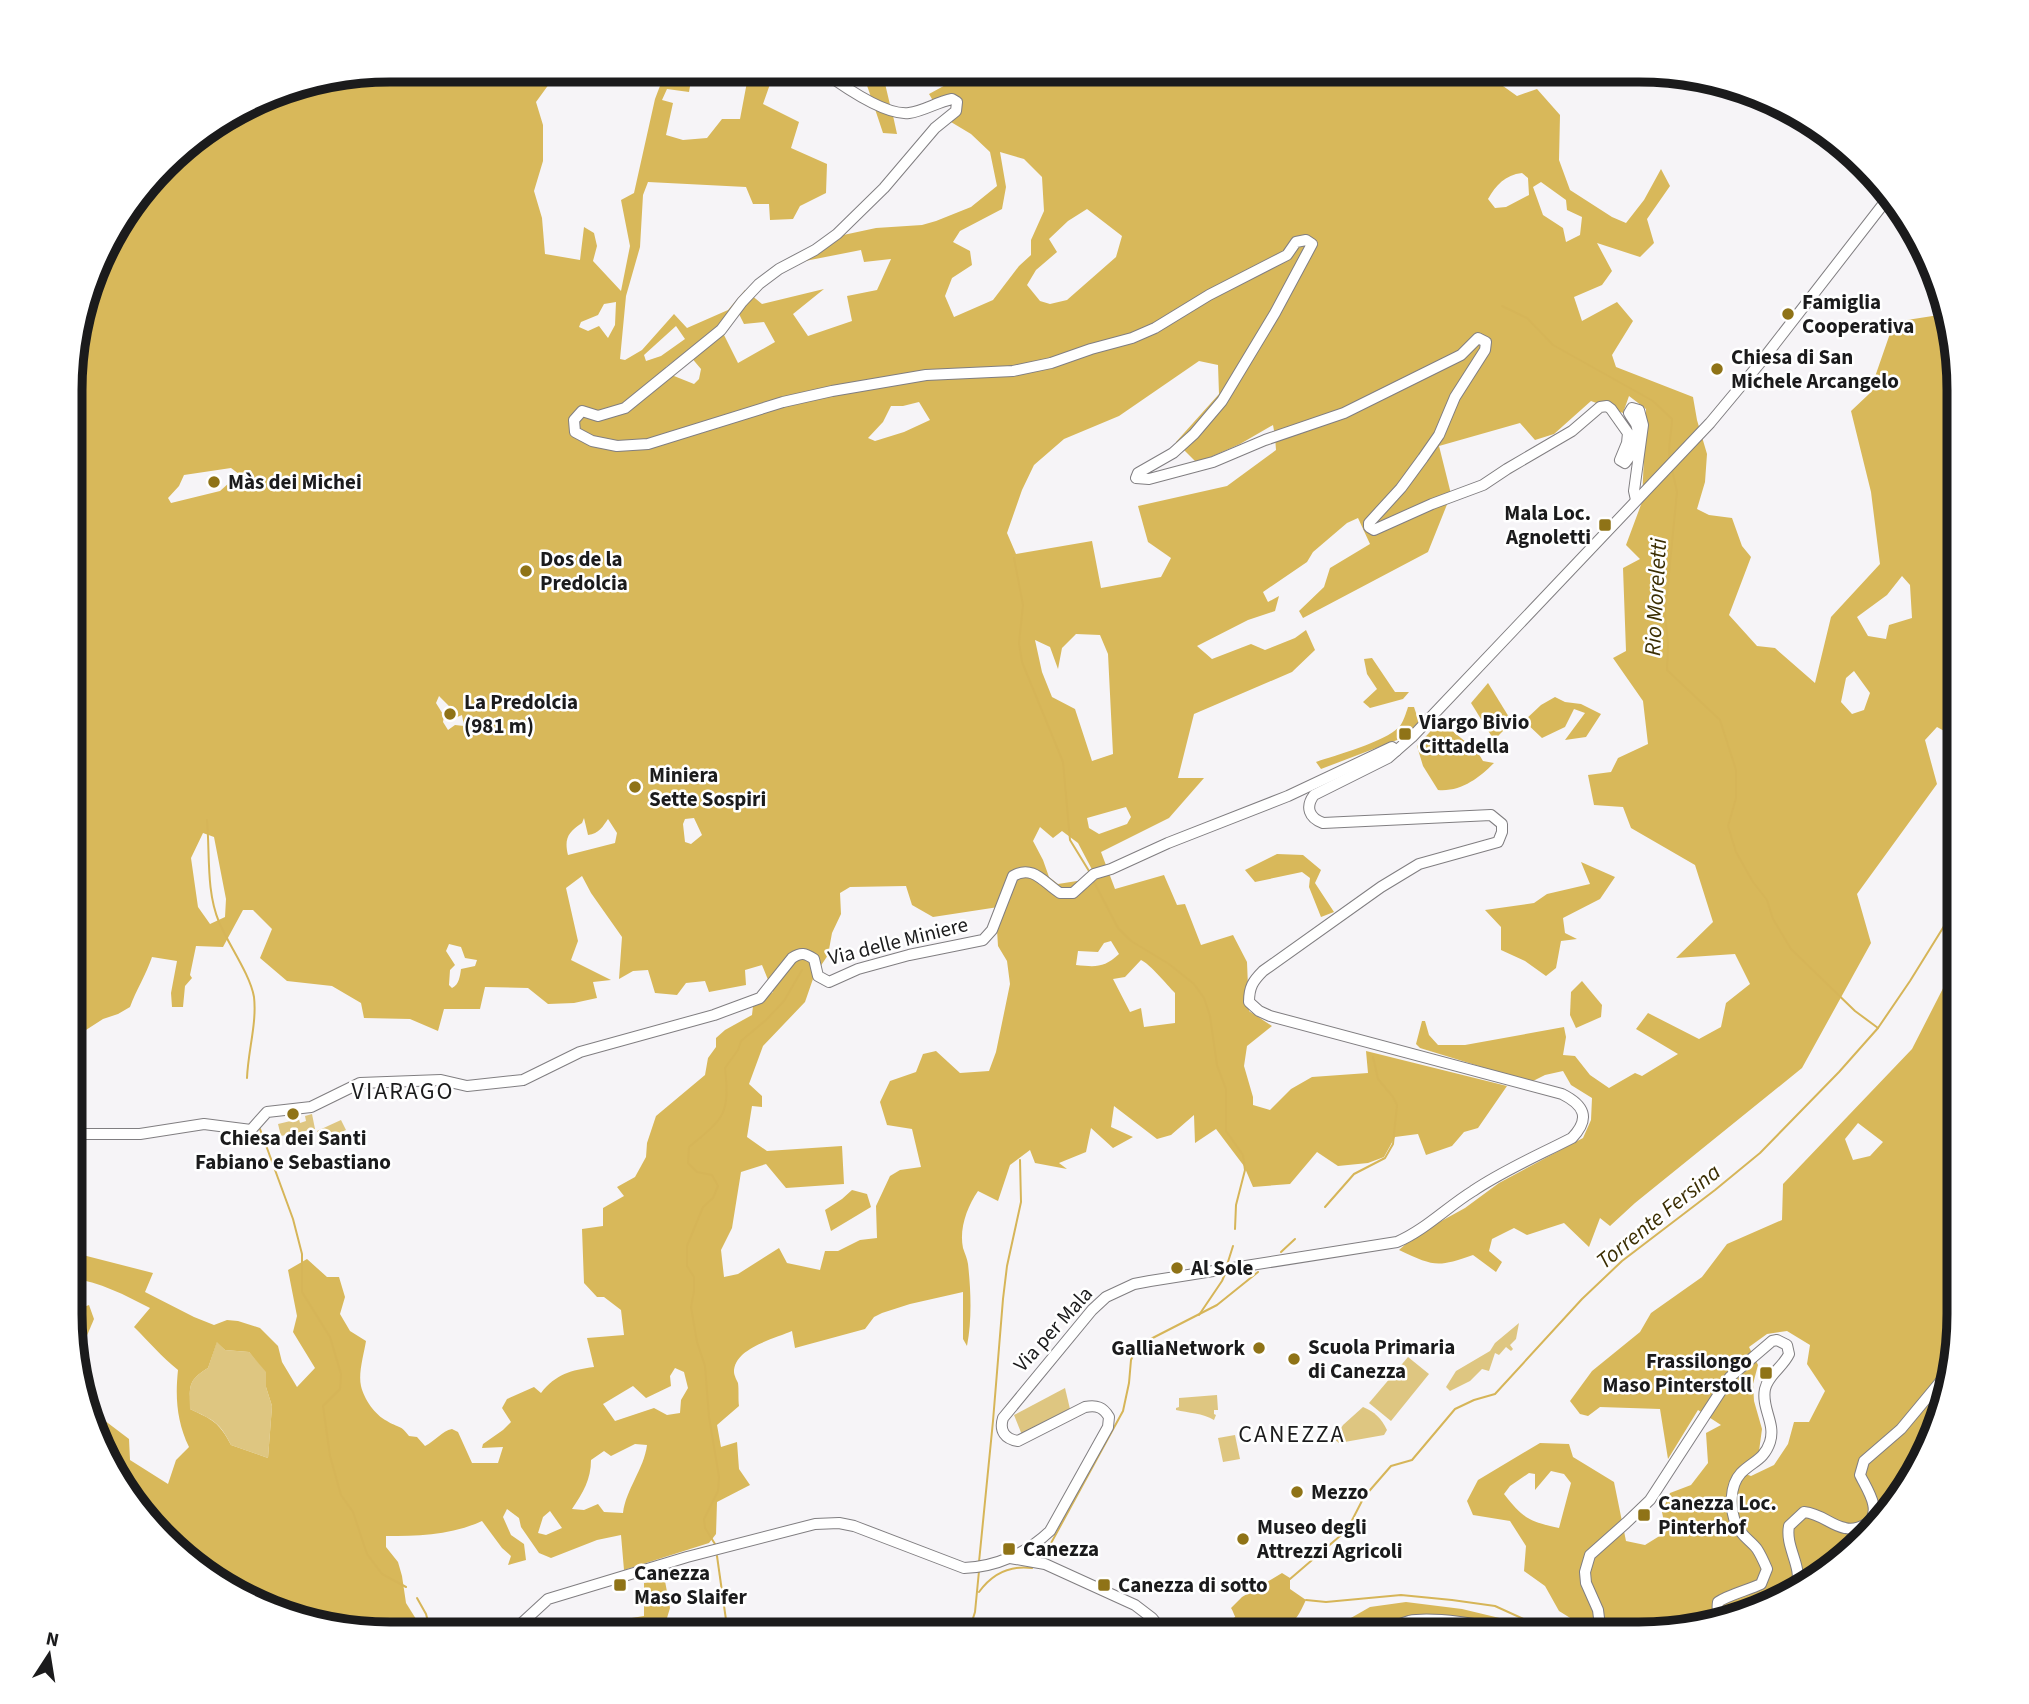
<svg xmlns="http://www.w3.org/2000/svg" width="2029" height="1704" font-family="'Source Sans 3',sans-serif">
<style>
.green{fill:#dec681}
.forest{fill:#d8b85a;fill-rule:evenodd}
.water{fill:#d6b558}
.lines{fill:none;stroke-linecap:round;stroke-linejoin:round}
.stream{stroke:#d6b558;stroke-width:2}
.secondary-casing{stroke:#807e81;stroke-width:12}
.secondary{stroke:#fff;stroke-width:10}
.poi-dot{fill:#8f7317;stroke:#fff;stroke-width:2.5}
.labels{text-anchor:middle;stroke-width:5;stroke-linejoin:round;paint-order:stroke}
.poi-label{font-size:21px;font-weight:bold;fill:#1b1b1c;stroke:#fff;text-anchor:start}
.street-label{font-size:21px;fill:#1b1b1c;stroke:#fff}
.water-label{font-size:23px;font-style:italic;fill:#3b2e03;stroke:#fff}
.quarter-label{font-size:24px;letter-spacing:2px;fill:#1b1b1c;stroke:#fff}
.rim{fill:none;stroke:#1b1b1c;stroke-width:9}
</style>
<rect width="100%" height="100%" fill="#f6f4f7"/>
<g class="green">
<path d="M312,1114L315,1129L281,1136L278,1124L299,1119L300,1123L306,1121L305,1116Z"/>
<path d="M341,1120L346,1130L322,1141L317,1131Z"/>
<path d="M1519,1323L1516,1339L1510,1345L1513,1349L1511,1351L1506,1347L1499,1355L1495,1353L1489,1371L1482,1369L1470,1381L1450,1391L1446,1387L1456,1371L1490,1351L1495,1343Z"/>
<path d="M217,1341L225,1350L249,1352L267,1372L266,1387L272,1406L268,1458L231,1445C219,1421 213,1420 190,1409C190,1386 187,1381 208,1368Z"/>
<path d="M1408,1357L1429,1374L1391,1421L1369,1403Z"/>
<path d="M1065,1388L1070,1409L1044,1425L1022,1435L1014,1415Z"/>
<path d="M1217,1395L1218,1410H1214V1414L1216,1415L1214,1420C1203,1413 1188,1413 1176,1410V1408L1179,1407V1398Z"/>
<path d="M1363,1407C1375,1412 1381,1418 1387,1430L1384,1435L1339,1443L1334,1439L1343,1425Z"/>
<path d="M1235,1435L1240,1459L1223,1462L1218,1438Z"/>
</g>
<g class="forest">
<path d="M390,70H556L552,80L536,102L543,125V161L534,191L542,218L545,254L580,260L584,227L594,233L597,246L593,261L621,291L630,246L621,200L634,193L655,99L666,70H693L689,92L667,89L662,100L673,103L666,135L683,140L707,138L722,119H740L747,82L735,79L736,70H775L763,104L799,122L791,148L827,164L826,193L800,206L793,219L770,220L769,204H753L746,187L648,182L643,195L640,247L626,296L620,359L625,360L642,350L674,314L687,328L728,310L745,290L749,293L720,325L689,354L686,352L666,367L669,371L625,407L598,415L582,410L574,433L592,442L648,445L783,403L903,381L1013,372L1132,339L1269,266L1296,242L1311,244L1221,400L1180,446L1176,442L1219,394L1218,365L1199,361L1119,416L1064,439L1034,465L1022,490L1007,533L1016,554L1092,541L1101,588L1161,577L1171,558L1148,542L1138,506L1227,486L1276,450L1275,437L1415,380L1478,339L1485,343L1438,435L1368,527L1450,497L1428,552L1303,618L1299,611L1324,587L1330,568L1370,544L1358,518L1347,523L1313,552L1307,562L1263,592L1268,602L1279,596L1275,611L1248,620L1197,646L1212,659L1251,644L1265,650L1295,638L1306,630L1315,650L1292,672L1194,714L1178,778H1204L1169,818L1101,852L1115,889L1164,875L1177,905L1185,904L1201,945L1233,935L1247,962L1249,1011L1272,1026L1247,1046L1244,1066L1253,1097V1105L1270,1110L1291,1089L1312,1077L1368,1073L1366,1051L1507,1086L1478,1128L1464,1132L1452,1146L1426,1155L1418,1134L1395,1137L1384,1157L1368,1163L1338,1166L1317,1152L1290,1184L1253,1187L1244,1166L1216,1129L1195,1143L1194,1115L1171,1135L1157,1139L1114,1106L1111,1127L1133,1137L1113,1148L1091,1128L1086,1152L1059,1163L1067,1169L1035,1163L1030,1150L1010,1165L998,1201L978,1191C967,1207 959,1229 963,1248C965,1254 967,1258 968,1264C971,1291 972,1320 967,1346L963,1339V1292L910,1304L882,1313L874,1317L865,1329L795,1348L792,1331C774,1339 734,1348 734,1372C734,1375 737,1381 738,1383C739,1390 738,1399 739,1406L717,1425L721,1447L737,1442L739,1469L750,1485L717,1502L716,1534L709,1543L624,1570L621,1535L597,1540L551,1558L539,1553L521,1527L519,1518L507,1509L503,1517L511,1535L524,1544L526,1560L508,1565L511,1556L502,1548L482,1521C452,1535 419,1536 386,1536V1547L398,1562L402,1576L406,1603L421,1627L422,1633H370L267,1609L164,1541L103,1455L89,1402L96,1414L129,1439L130,1460L168,1484L176,1460L189,1447C177,1422 175,1398 178,1370C162,1357 149,1342 134,1327L150,1308C125,1295 100,1282 71,1278V1252L153,1273L145,1292L194,1317L214,1325L227,1320L238,1321L260,1328L278,1346L282,1362L297,1387L315,1368L293,1332L297,1316L288,1270L307,1259L327,1277H339L345,1297L340,1314L350,1331L366,1341C364,1354 358,1373 361,1386C364,1399 375,1415 387,1421C398,1428 400,1424 409,1436L417,1437L425,1446C435,1441 442,1431 452,1429L458,1432L472,1463H498L503,1447L482,1448L483,1444L503,1430L511,1422L502,1408L507,1399L534,1387L541,1393C556,1374 571,1370 594,1367L587,1338L624,1335L621,1310L604,1297H597L584,1283L582,1229L603,1226V1208L624,1196L617,1187L635,1177L646,1157L647,1143L656,1116L705,1075L708,1058L716,1047V1038L725,1030L752,1015L753,1006L773,992L762,965L745,970L746,985L709,992L705,981L686,983L677,995L655,993L648,970L633,971L619,979L622,937L591,893L582,876L566,888L578,941L571,960L611,980L593,982L597,998L574,1003L548,1004L528,988L485,987L480,1009H444L438,1031L410,1019L364,1018L361,1003L332,986L287,981L260,958L272,929L253,910H243L223,947L196,946L190,975L192,978L185,986L183,1007H172L171,993L177,961L152,957C146,975 136,990 130,1007L118,1014L103,1019L72,1039L71,1043L73,348L113,230L179,149L287,87ZM616,302L615,325L608,338L599,326L588,331L579,327L581,322L598,315L604,304ZM676,326L685,339L661,356L646,361L644,355ZM919,402L930,420L904,432L875,441L868,438L883,422L891,406H903ZM231,468L239,474L220,491L171,503L168,498L179,486L184,475ZM1076,634L1100,635L1108,654L1113,754L1092,761L1075,709L1052,697L1042,672L1035,640L1050,647L1058,669L1062,648ZM439,696L450,707L455,718L462,715L464,726L455,725L448,730L443,722L444,716L436,703ZM1126,807L1131,817L1127,824L1099,834L1089,828L1087,818ZM584,818L588,835C599,834 603,826 608,819L617,833L615,843L568,855C564,839 568,832 582,823ZM694,818L702,835L691,844L685,842L683,824L685,819ZM1040,827L1053,838L1062,831L1078,843L1097,879L1087,888L1077,881L1058,884L1049,877L1043,860L1033,841ZM203,833L214,837L226,899L225,917L210,924L198,907L191,858ZM906,886L912,905L933,917L1005,906L997,930L998,946L1007,961L1010,984L996,1052L989,1071L960,1073L936,1051L923,1054L916,1072L890,1081L880,1102L887,1125L912,1129L921,1167L900,1170L890,1176L876,1206L877,1238L860,1240L838,1251H825L820,1270L787,1263L779,1248L738,1274L724,1277L721,1250L732,1228L741,1172L766,1164L786,1188L844,1184L842,1146L767,1151L747,1137L752,1106L762,1107V1096L749,1084L763,1046L805,1002L814,976L828,955L832,933L841,914L840,893L850,887ZM1111,941L1119,954C1104,968 1096,967 1076,965L1078,951L1098,952L1104,943ZM449,944L461,947L465,958L477,960L475,966L461,969C460,976 459,985 452,988L449,985L450,970L455,965L446,951ZM1141,960C1150,964 1167,985 1175,993V1023L1144,1027L1141,1008L1130,1012L1113,979L1125,977ZM217,1342L225,1350L249,1352L266,1372V1387L272,1406L268,1458L231,1445C219,1422 213,1420 190,1409C190,1386 187,1381 208,1368ZM675,1368L684,1372L688,1388L681,1400L680,1413L667,1415L654,1408L615,1421L603,1404L633,1386L646,1398L671,1386L670,1376ZM635,1444L647,1445C644,1469 626,1489 623,1513L604,1512L598,1504L584,1510L572,1509C583,1493 591,1479 591,1460L604,1451L611,1456ZM550,1511L562,1528L546,1535L538,1533L543,1517Z"/>
<path d="M850,70H892L883,75L891,109L872,100L863,74Z"/>
<path d="M973,70L1482,71L1517,96L1537,89L1560,115L1559,160L1570,190L1612,217L1626,223L1644,200L1661,169L1670,186L1647,219L1654,243L1640,257L1597,243L1612,271L1602,285L1574,297L1582,321L1617,302L1633,321L1612,355L1616,367L1693,397L1697,420L1707,454L1705,482L1697,509L1709,515L1732,518L1742,546L1751,557L1729,615L1757,646L1775,648L1815,683L1831,617L1880,564L1871,492L1851,411L1869,394L1894,322L1939,315L1942,305L1959,390V739L1937,727L1925,740L1937,784L1857,894L1871,943L1802,1068L1635,1203L1610,1226L1600,1218L1589,1247L1564,1223L1527,1235L1514,1228L1492,1239L1489,1251L1502,1262L1496,1272L1473,1255C1436,1268 1434,1266 1399,1250L1416,1235L1465,1208L1499,1183L1583,1138L1591,1120L1592,1098L1571,1085L1563,1071L1545,1075L1531,1082L1420,1048L1416,1044L1422,1021H1425L1429,1035L1438,1045H1465L1564,1027L1566,1037L1563,1055L1575,1056L1590,1075L1609,1088L1635,1073L1642,1076L1678,1054L1636,1029L1648,1013L1699,1039L1721,1027L1726,1003L1750,984L1735,954L1676,958L1713,922L1695,865L1631,828L1623,807L1594,805L1588,775L1611,772L1618,758L1648,744L1643,701L1613,658L1626,651L1623,568L1640,559L1626,545L1642,502L1646,409L1629,396L1623,413L1591,401L1554,434L1535,440L1520,423L1439,446L1451,494L1388,524L1370,526L1402,488L1486,350L1477,337L1460,355L1376,396L1275,436L1273,425L1240,444L1197,463L1181,447L1210,418L1305,259L1306,240L1286,254L1155,327L1051,362L832,390L647,444L617,445L576,432L575,420L583,412L598,417L626,409L670,372L674,376L694,384L699,379L701,369L690,356L722,331L738,363L775,342L764,322L744,324L737,310L750,294L762,304L824,289L793,314L808,336L852,321L847,296L877,290L891,259L864,262L861,250L800,262L834,237L876,228L922,225L936,221L971,207L997,186L990,152L971,134L946,119L957,102L935,104L929,94ZM1000,152L1024,159L1042,177L1044,211L1031,240V255L1019,266L993,300L954,317L945,296L952,278L972,265L970,251L953,242L960,231L1002,209L1006,187ZM1522,173L1528,178L1529,195L1506,207L1495,208L1488,199C1496,185 1505,175 1522,173ZM1541,182L1566,200L1567,210L1582,217L1580,235L1566,242L1563,228L1543,215L1533,187ZM1087,209L1122,236L1116,257L1067,300L1050,304L1040,301L1027,285L1036,270L1057,252L1049,239L1068,221ZM1902,576L1910,585L1912,618L1889,625L1886,639L1868,636L1857,617L1887,595ZM1854,671L1870,693L1864,710L1852,714L1841,702L1846,678Z"/>
<path d="M873,103L892,111L897,134L883,133Z"/>
<path d="M1372,658L1395,692H1409L1403,699L1370,708L1363,702L1377,689L1367,674L1364,659Z"/>
<path d="M1488,683L1512,722L1494,740L1471,703Z"/>
<path d="M1555,697L1565,702L1581,704L1601,714L1586,737L1565,740L1585,713L1574,709L1565,727L1542,738L1524,721L1541,705Z"/>
<path d="M1408,707H1414L1419,722L1405,737L1321,769L1316,762C1336,755 1385,742 1399,727C1403,723 1406,713 1408,707Z"/>
<path d="M1440,721L1477,751L1483,761L1494,763C1479,778 1461,792 1438,790L1423,766L1417,746Z"/>
<path d="M1277,854L1303,855L1321,870L1315,883L1334,912L1321,917L1309,887L1310,878L1302,872L1255,882L1245,870Z"/>
<path d="M1581,862L1615,877L1600,899L1563,918L1565,933L1577,939L1561,941L1556,968L1546,976L1525,961L1501,950V927L1485,910L1534,903L1547,894L1590,884Z"/>
<path d="M1959,957L1958,1335L1934,1437L1866,1540L1762,1609L1639,1634H1611L1609,1620L1588,1629L1559,1611L1545,1586L1524,1571L1526,1546L1510,1521L1473,1515L1467,1501L1478,1480L1540,1443L1569,1444L1573,1457L1614,1482L1626,1541L1645,1545L1666,1532L1662,1512L1670,1493L1691,1485L1708,1463L1706,1433L1721,1425L1698,1410L1668,1459L1660,1409L1600,1407L1588,1416L1580,1414L1570,1401L1592,1371L1640,1332L1651,1313L1702,1277L1727,1244L1782,1220L1783,1184L1912,1049ZM1858,1123L1883,1142L1870,1156L1853,1160L1845,1139ZM1787,1331L1810,1345L1807,1364L1825,1391L1809,1422H1794L1788,1444L1774,1465L1751,1476L1737,1471L1759,1451L1762,1429L1754,1401L1753,1384L1758,1365L1749,1347L1767,1334ZM1551,1471L1564,1474L1571,1483L1559,1528C1528,1521 1524,1519 1504,1494L1510,1486L1529,1473L1535,1474V1490Z"/>
<path d="M1582,981L1602,1005L1601,1017L1576,1028L1570,1015L1571,992Z"/>
<path d="M852,1190L867,1194L871,1207L831,1231L825,1210L842,1199Z"/>
<path d="M89,1305L94,1319L77,1359L71,1335V1312Z"/>
<path d="M665,1581L670,1608L664,1628L680,1633H567L591,1630L613,1621L644,1616V1583Z"/>
<path d="M1406,1602L1462,1609L1512,1621L1525,1634H1323L1370,1607Z"/>
</g>
<path class="water" d="M1282,1573L1290,1578V1589L1306,1600C1302,1608 1298,1618 1291,1623C1277,1634 1246,1634 1236,1618C1235,1617 1232,1609 1231,1608L1242,1597Z"/>
<g class="lines">
<g class="stream">
<path d="M1502,306L1527,318L1553,345L1653,401L1672,419C1672,433 1667,446 1670,460"/>
<path d="M1672,469L1677,492L1665,614L1668,644L1667,670L1720,720L1736,770V798L1728,826L1736,852L1753,882L1767,900L1773,919L1791,949L1855,1011L1878,1028"/>
<path d="M1014,558L1023,605L1019,643L1022,662L1063,762L1070,840L1089,871"/>
<path d="M207,820C210,854 206,891 219,922C228,944 250,974 254,997C257,1023 248,1051 247,1078"/>
<path d="M1094,882L1118,928L1131,941L1169,964L1194,984L1204,998L1210,1016L1217,1065L1226,1089V1131L1243,1155L1245,1170L1236,1205L1235,1229"/>
<path d="M260,1129L293,1219L302,1254V1292L330,1337L341,1374L340,1389L323,1406L330,1456L341,1495L353,1512L367,1554L382,1574L406,1587"/>
<path d="M1325,1207L1354,1174L1385,1158L1393,1144L1397,1105L1393,1097L1378,1079L1373,1057"/>
<path d="M1281,1252L1295,1239"/>
<path d="M1227,1265L1233,1246"/>
<path d="M1199,1315L1222,1281L1225,1274"/>
<path d="M715,1544L705,1528L704,1519L718,1491L719,1477L709,1417L705,1366L697,1342L691,1307L694,1291V1277L687,1266V1246L703,1207L713,1198L718,1186L712,1175L697,1172L688,1163L689,1147C724,1118 730,1115 725,1068L738,1050L741,1041L766,1020L784,1001L802,970"/>
<path d="M717,1556L728,1634"/>
<path d="M1044,1556L1123,1411L1129,1383L1131,1360L1137,1346L1217,1305L1258,1272"/>
<path d="M979,1562L993,1421L1003,1299L1007,1266L1021,1202L1020,1160"/>
<path d="M1290,1579L1347,1530L1364,1497L1391,1466L1412,1460L1455,1409L1474,1400L1495,1394L1582,1299L1622,1261L1715,1190L1760,1153L1839,1072L1878,1028L1910,981L1959,902"/>
<path d="M979,1592C992,1574 1009,1565 1032,1568"/>
<path d="M417,1598L426,1614L431,1633"/>
<path d="M1306,1600L1326,1602L1401,1595L1452,1600L1495,1606L1530,1622L1534,1634"/>
<path d="M968,1634L975,1612L979,1571"/>
<path d="M1204,1634L1215,1630L1237,1617"/>
</g>
<g class="secondary-casing">
<g id="secondary">
<path d="M821,70C840,84 885,116 909,113C924,111 937,102 952,99L957,102L956,111L935,128L884,188L837,234L815,250L779,269L759,284L742,302L721,330L625,408L598,416L582,411L574,420L575,432L592,441L617,446L648,444L783,402L832,391L926,375L1013,371L1051,363L1091,349L1132,338L1155,328L1209,295L1287,255L1296,242L1306,240L1312,244L1275,313L1222,401L1194,434L1173,453L1138,473L1136,478L1149,479L1213,462L1265,440L1344,413L1461,355L1478,338L1486,342L1485,350L1455,397L1439,435L1423,458L1401,488L1369,523V527L1374,530L1432,504L1483,485L1507,469L1572,431L1600,407L1607,406L1611,409L1628,433L1627,443L1620,460L1625,463C1633,453 1641,437 1636,424C1634,420 1631,417 1629,413L1632,408L1639,410L1643,425L1634,491L1636,500"/>
<path d="M71,1134H140L204,1124L251,1130L267,1112L311,1107L360,1083L441,1080L467,1086L523,1080L580,1052L714,1015L760,998L792,958C801,952 805,953 814,959L818,976L829,982L858,969L909,955L983,940L992,930L1013,876C1033,864 1044,883 1060,893H1073L1094,874L1111,869L1168,843L1288,796L1392,747L1396,751"/>
<path d="M1010,1558L1045,1564L1135,1605L1152,1618L1165,1634"/>
<path d="M1797,1586C1802,1565 1785,1547 1789,1526L1804,1512C1822,1514 1830,1525 1845,1528C1853,1530 1859,1528 1866,1524C1884,1512 1866,1488 1860,1475L1864,1461L1901,1429L1950,1370"/>
<path d="M1742,1613L1774,1602"/>
<path d="M511,1633L548,1599L687,1557L815,1524L839,1523L854,1526L964,1568C996,1567 1027,1553 1050,1531L1108,1427L1109,1417C1103,1407 1097,1405 1085,1407L1018,1441C1005,1439 999,1431 1003,1418L1092,1310L1106,1297L1134,1284L1150,1281L1397,1242C1425,1230 1447,1207 1473,1191C1504,1170 1539,1155 1572,1138C1591,1118 1584,1105 1562,1094L1270,1016L1259,1011L1249,1002C1249,987 1253,981 1263,971L1381,887L1419,864L1498,842L1502,832V824L1491,815L1323,823C1309,818 1305,807 1314,795L1388,758L1412,737L1710,423L1760,363L1888,198"/>
<path d="M1378,1634C1388,1629 1398,1624 1409,1621C1428,1617 1492,1623 1508,1634"/>
<path d="M1601,1634L1598,1610L1586,1583L1585,1572L1590,1555L1626,1523L1650,1500L1730,1377L1772,1341L1777,1340L1787,1345L1789,1354C1783,1367 1768,1375 1765,1389C1761,1408 1776,1423 1770,1442C1764,1460 1753,1461 1741,1473C1729,1486 1730,1509 1736,1524C1740,1535 1751,1541 1757,1549C1761,1555 1764,1562 1767,1569L1761,1584C1748,1590 1728,1595 1718,1602C1717,1609 1717,1613 1724,1617"/>
</g>
</g>
<use href="#secondary" class="secondary"/>
</g>
<g class="poi-dot">
<circle cx="1788" cy="314" r="7"/>
<circle cx="1717" cy="369" r="7"/>
<circle cx="214" cy="482" r="7"/>
<rect x="1598" y="518" width="14" height="14" rx="3.5"/>
<circle cx="526" cy="571" r="7"/>
<circle cx="450" cy="714" r="7"/>
<rect x="1398" y="727" width="14" height="14" rx="3.5"/>
<circle cx="635" cy="787" r="7"/>
<circle cx="293" cy="1114" r="7"/>
<circle cx="1177" cy="1268" r="7"/>
<circle cx="1259" cy="1348" r="7"/>
<circle cx="1294" cy="1359" r="7"/>
<rect x="1759" y="1366" width="14" height="14" rx="3.5"/>
<circle cx="1297" cy="1492" r="7"/>
<rect x="1637" y="1508" width="14" height="14" rx="3.5"/>
<circle cx="1243" cy="1539" r="7"/>
<rect x="1002" y="1542" width="14" height="14" rx="3.5"/>
<rect x="613" y="1578" width="14" height="14" rx="3.5"/>
<rect x="1097" y="1578" width="14" height="14" rx="3.5"/>
</g>
<g class="labels">
<g class="poi-label">
<text x="1802" y="309">Famiglia<tspan x="1802" dy="24">Cooperativa</tspan></text>
<text x="1731" y="364">Chiesa di San<tspan x="1731" dy="24">Michele Arcangelo</tspan></text>
<text x="228" y="489">Màs dei Michei</text>
<text x="1591" y="520" text-anchor="end">Mala Loc.<tspan x="1591" dy="24">Agnoletti</tspan></text>
<text x="540" y="566">Dos de la<tspan x="540" dy="24">Predolcia</tspan></text>
<text x="464" y="709">La Predolcia<tspan x="464" dy="24">(981 m)</tspan></text>
<text x="1419" y="729">Viargo Bivio<tspan x="1419" dy="24">Cittadella</tspan></text>
<text x="649" y="782">Miniera<tspan x="649" dy="24">Sette Sospiri</tspan></text>
<text x="293" y="1145" text-anchor="middle">Chiesa dei Santi<tspan x="293" dy="24">Fabiano e Sebastiano</tspan></text>
<text x="1191" y="1275">Al Sole</text>
<text x="1308" y="1354">Scuola Primaria<tspan x="1308" dy="24">di Canezza</tspan></text>
<text x="1245" y="1355" text-anchor="end">GalliaNetwork</text>
<text x="1752" y="1368" text-anchor="end">Frassilongo<tspan x="1752" dy="24">Maso Pinterstoll</tspan></text>
<text x="1311" y="1499">Mezzo</text>
<text x="1658" y="1510">Canezza Loc.<tspan x="1658" dy="24">Pinterhof</tspan></text>
<text x="1257" y="1534">Museo degli<tspan x="1257" dy="24">Attrezzi Agricoli</tspan></text>
<text x="1023" y="1556">Canezza</text>
<text x="634" y="1580">Canezza<tspan x="634" dy="24">Maso Slaifer</tspan></text>
<text x="1118" y="1592">Canezza di sotto</text>
</g>
<g class="street-label">
<text transform="translate(898 941) rotate(-14)" y="7">Via delle Miniere</text>
<text transform="translate(1053 1329) rotate(-48)" y="7">Via per Mala</text>
</g>
<g class="water-label">
<text transform="translate(1655 597) rotate(-87)" y="8">Rio Moreletti</text>
<text transform="translate(1658 1216) rotate(-39)" y="8">Torrente Fersina</text>
</g>
<g class="quarter-label">
<text x="403" y="1099">VIARAGO</text>
<text x="1292" y="1442">CANEZZA</text>
</g>
</g>
<path d="M0 0H2029V1704H0ZM390 82H1639A308 308 0 0 1 1947 390V1314A308 308 0 0 1 1639 1622H390A308 308 0 0 1 82 1314V390A308 308 0 0 1 390 82Z" fill="#fff" fill-rule="evenodd"/>
<path class="rim" d="M390 82H1639A308 308 0 0 1 1947 390V1314A308 308 0 0 1 1639 1622H390A308 308 0 0 1 82 1314V390A308 308 0 0 1 390 82Z"/>
<g transform="translate(49 1655) rotate(12)" stroke="#ffffff" stroke-width="5" paint-order="stroke">
<path d="M0-5L12 26L0 18L-12 26Z" fill="#1b1b1c"/>
<text y="-10" font-size="19" font-weight="bold" text-anchor="middle" fill="#1b1b1c">N</text>
</g>
</svg>
